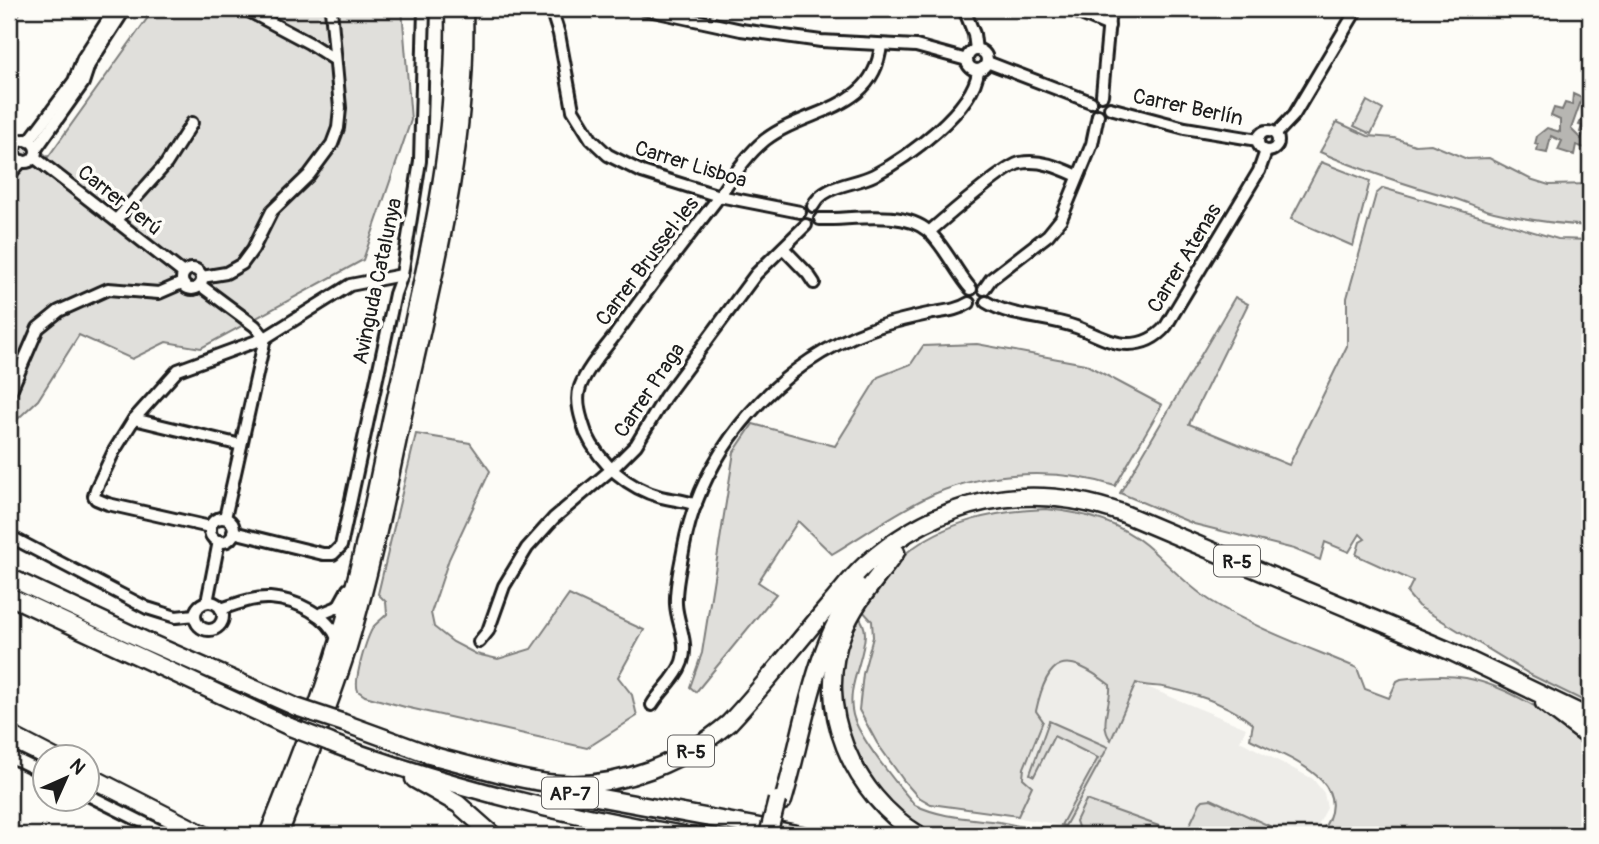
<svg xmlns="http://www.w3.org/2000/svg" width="1599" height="844" font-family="Pangolin,sans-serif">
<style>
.built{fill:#eeede9}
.green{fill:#e0dfdb;stroke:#7e7e7c;stroke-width:2}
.water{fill:#b7b6b2;stroke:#797876;stroke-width:2}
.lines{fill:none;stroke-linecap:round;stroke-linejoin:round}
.minor-casing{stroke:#1c1c1c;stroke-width:16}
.major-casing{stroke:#1c1c1c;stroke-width:19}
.highway-casing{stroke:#1c1c1c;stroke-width:21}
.minor{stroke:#fdfcf7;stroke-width:10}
.major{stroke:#fdfcf7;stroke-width:14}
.highway{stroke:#fdfcf7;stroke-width:16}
.tram{stroke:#1c1c1c;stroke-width:2}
.highway-bridge-casing{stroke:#1c1c1c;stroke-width:21;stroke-linecap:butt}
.highway-bridge{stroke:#fdfcf7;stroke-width:16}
.labels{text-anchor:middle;stroke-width:7;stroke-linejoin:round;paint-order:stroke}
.shield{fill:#fdfcf7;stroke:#605f5e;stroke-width:2}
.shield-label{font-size:19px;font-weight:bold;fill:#1c1c1c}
.street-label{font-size:21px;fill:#1c1c1c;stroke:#fdfcf7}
</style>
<rect width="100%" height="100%" fill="#fdfcf7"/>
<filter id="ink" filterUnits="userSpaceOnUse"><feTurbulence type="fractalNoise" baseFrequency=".0143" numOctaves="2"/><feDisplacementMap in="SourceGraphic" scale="14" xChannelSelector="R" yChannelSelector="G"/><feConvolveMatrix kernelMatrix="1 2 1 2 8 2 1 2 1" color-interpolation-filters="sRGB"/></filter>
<g filter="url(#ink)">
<path class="built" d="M1093,637L1106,670L1246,728L1240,741L1313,779L1324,793L1327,808L1313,835H1289L1211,799L1203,800L1200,803L1185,835H1116L993,813L1036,711L1047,675Z"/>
<g class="green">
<path d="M154,9H402L411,120L363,260L201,348L166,342L132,359L79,335L38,400L9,427V124L48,157Z"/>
<path d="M1367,101L1383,110L1371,134L1354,126Z"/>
<path d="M1337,122L1368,136L1394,138L1415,145L1431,144L1467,159L1489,158L1530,179L1549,185L1590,184V226C1557,224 1526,220 1494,212C1480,209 1467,202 1453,198C1407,185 1363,171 1320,152Z"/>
<path d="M1321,162L1370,181L1353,246L1291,219Z"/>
<path d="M1383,188L1558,239L1590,240V704L1531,675L1418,606L1407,593L1413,581L1356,555L1360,542L1365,539L1360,534L1349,552L1325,542L1320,560L1294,549L1194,524L1120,493L1235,297L1248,304L1189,424L1289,465L1347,346V298L1376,194Z"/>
<path d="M977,344L1085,364L1162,405L1115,486C1059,468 990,470 934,494C900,509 864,535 832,554L798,521L758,582L776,594L696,692L690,687L702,653L734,452L753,424L835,446L878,377L911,364L923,346Z"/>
<path d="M416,434L470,443L490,471L449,559L431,613L434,627L453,642L476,654L498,659L531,649L569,595L644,630L618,677L632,695L637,716L587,748L405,707L365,696L358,691C353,681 367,636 374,626C378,622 383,618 387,614L386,602L378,594Z"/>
<path d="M1046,509C1082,512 1117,521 1146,545C1168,564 1186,585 1211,601C1256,629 1308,647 1357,668L1365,689L1389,698L1397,681L1401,679C1422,676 1444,674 1466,678C1511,687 1553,717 1590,743V835H1319C1362,781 1287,758 1250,739L1253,724C1230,705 1196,694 1168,688C1157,685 1145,687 1136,683L1111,740C1098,726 1112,702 1110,685C1065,651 1048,656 1036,711L1043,721L1024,768L1023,778L1032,786L1018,816L931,804L917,796L904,781L877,743L859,710L863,674L873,637L872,621L860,608C874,591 887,567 905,554C946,521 995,511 1046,509Z"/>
<path d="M857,614C862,620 865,626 865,634C864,661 846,687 853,715C859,738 898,786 915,805C942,818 970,818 999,822C1021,826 1042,831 1063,835H931C878,807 838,745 840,683C841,659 849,637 857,614Z"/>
<path d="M1049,721L1108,747L1065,826L1061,825L1098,758L1054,736L1034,776L1030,774Z"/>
<path d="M1211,799L1289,835H1185L1200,803L1203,800Z"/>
<path d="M1086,800L1170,830L1169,834L1116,835L1079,830L1076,821Z"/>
</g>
<path class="water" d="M1573,94L1582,98L1571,129L1581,139L1584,133L1580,132L1582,126L1579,125L1586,110L1583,105L1585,99L1590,100V153L1585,152V148L1576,145L1574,155L1558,150L1562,141L1551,136L1547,153L1537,151L1538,145L1535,144L1537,136L1547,128L1560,132V120L1551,116L1554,108L1562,110L1565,103L1572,105Z"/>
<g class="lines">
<g class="minor-casing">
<g id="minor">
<path d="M245,9L309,43L334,59"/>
<path d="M551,9L559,34L573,110L591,139L608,155L642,172L719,196L800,212"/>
<path d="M644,9L741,30L821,41L916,46L967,60"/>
<path d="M964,9L974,34L976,50"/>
<path d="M1069,9L1109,26"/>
<path d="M9,17L14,9"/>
<circle cx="977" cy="60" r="10"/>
<path d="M987,62L1091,102"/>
<path d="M1102,95L1110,9"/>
<path d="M1110,108L1185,128L1258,140"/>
<circle cx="1268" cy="141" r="10"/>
<path d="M1276,134L1294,115L1357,9"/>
<circle cx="25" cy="151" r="11"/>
<path d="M29,141L74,81L83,58L115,9"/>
<path d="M36,149L83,83L89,65L125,9"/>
<path d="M34,157L183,273"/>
<path d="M9,175L22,161"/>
<path d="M813,206C824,184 855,185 874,175C907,158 974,109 978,71"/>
<path d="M820,219C851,220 902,209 928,231C944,245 956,272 971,289"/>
<path d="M116,220L166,164L192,123"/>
<path d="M929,232C944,219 1005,166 1020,163C1041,159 1060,168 1078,176"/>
<path d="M783,248L808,274L814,283"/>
<circle cx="192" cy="279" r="10"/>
<path d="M202,277L226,273L242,264L253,249L272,211L309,175L332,144L338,128L340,108L331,9"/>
<path d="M200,285L255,326L265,338L225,518"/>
<path d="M984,289L991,279L1048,235L1061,219L1092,144L1098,115"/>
<path d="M986,302C1012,318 1047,316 1076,327C1093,333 1110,344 1128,344C1144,344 1156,338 1166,326L1259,171L1266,151"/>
<path d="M9,395L38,328L59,311L108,289L159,293L182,283"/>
<path d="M134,419L241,445"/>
<path d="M696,505C684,500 673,500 661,497C628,488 600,464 586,433C581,419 575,401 580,387C587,368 604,350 616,334C648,289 681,246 715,202C730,181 745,156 765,140C808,107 874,112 881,45"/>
<circle cx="222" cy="530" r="12"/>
<path d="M210,527L108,504L96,499L94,496L96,489L114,451L134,419L178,370L265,338L350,285L402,275"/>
<path d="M233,532L323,554H333L341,546L395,294L402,275L420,161L424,9"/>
<path d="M9,536L147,608L176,617L195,615"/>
<path d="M207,602L219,541"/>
<circle cx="209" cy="616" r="14"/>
<path d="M221,609C237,604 253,597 270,598C297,600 328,615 338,640"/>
<path d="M318,615L338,607L348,589"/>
<path d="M479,642L488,631L504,586L527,548L554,518L612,469L636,445L665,397L756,274L806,225"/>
<path d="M652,705C661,690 676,679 682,662C689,641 677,624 676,604C675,586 681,564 684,546C703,448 778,363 872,329C890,322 909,318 928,314C943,311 956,311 969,303"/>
<path d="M9,756L46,774"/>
<path d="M88,795L168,835"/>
</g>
</g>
<g class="major-casing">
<g id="major">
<path d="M267,835C293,770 319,704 339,637C364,556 378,472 397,389C427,259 456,144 453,9"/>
<path d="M280,835C303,772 329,711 349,647C377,554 394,458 415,364C442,246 469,130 465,9"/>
</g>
</g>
<g class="highway-casing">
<g id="highway">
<path d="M896,552C877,579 855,601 843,632C813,707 853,795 919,835"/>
<path d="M9,577L148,642L296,707"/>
<path d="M9,596L290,727"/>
<path d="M1544,703L1590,738"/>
<path d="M344,723L437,757"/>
<path d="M329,742C352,752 376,759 400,767C493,797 587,819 683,835"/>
<path d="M429,755C472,765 516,781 560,784C622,788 683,762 729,723C766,684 798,641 833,601C843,589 853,576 865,565C939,499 1027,479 1122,513L1452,652L1590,718"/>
<path d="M414,779L458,804L493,835"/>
<path d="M553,789L802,835"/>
<path d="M783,801C805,728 812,649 858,586"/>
</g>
</g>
<use href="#minor" class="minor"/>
<use href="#major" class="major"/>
<use href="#highway" class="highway"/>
<g class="tram">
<path d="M9,724L71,756"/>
<path d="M88,765L225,835"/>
</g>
<g class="highway-bridge-casing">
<g id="highway-bridge">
<path d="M296,707L344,723"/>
<path d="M290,727L329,742"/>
<path d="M768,835L777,800"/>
</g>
</g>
<use href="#highway-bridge" class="highway-bridge"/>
</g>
</g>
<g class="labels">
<g class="shield">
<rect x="1214" y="545.5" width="46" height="31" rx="5"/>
<rect x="668" y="735.5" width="46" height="31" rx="5"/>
<rect x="542" y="777.5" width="56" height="31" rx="5"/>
</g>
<g class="shield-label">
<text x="1237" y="568">R-5</text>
<text x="691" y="758">R-5</text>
<text x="570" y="800">AP-7</text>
</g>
<g class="street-label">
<text transform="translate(1188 107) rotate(12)" y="7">Carrer Berlín</text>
<text transform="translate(691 164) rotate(17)" y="7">Carrer Lisboa</text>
<text transform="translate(120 200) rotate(38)" y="7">Carrer Perú</text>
<text transform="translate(1184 258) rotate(-59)" y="7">Carrer Atenas</text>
<text transform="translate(647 261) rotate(-53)" y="7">Carrer Brussel·les</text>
<text transform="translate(377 281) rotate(-78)" y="7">Avinguda Catalunya</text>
<text transform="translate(649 390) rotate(-56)" y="7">Carrer Praga</text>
</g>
</g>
<rect width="1599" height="844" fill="none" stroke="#fdfcf7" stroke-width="35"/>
<rect x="18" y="18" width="1564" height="809" fill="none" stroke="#1c1c1c" stroke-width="2.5" filter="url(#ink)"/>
<g transform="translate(66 778) rotate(45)"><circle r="33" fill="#fdfcf7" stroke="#a3a29f" stroke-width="2"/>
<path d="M0-5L12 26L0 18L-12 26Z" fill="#1c1c1c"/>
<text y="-10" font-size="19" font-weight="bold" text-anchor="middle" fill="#1c1c1c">N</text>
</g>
</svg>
